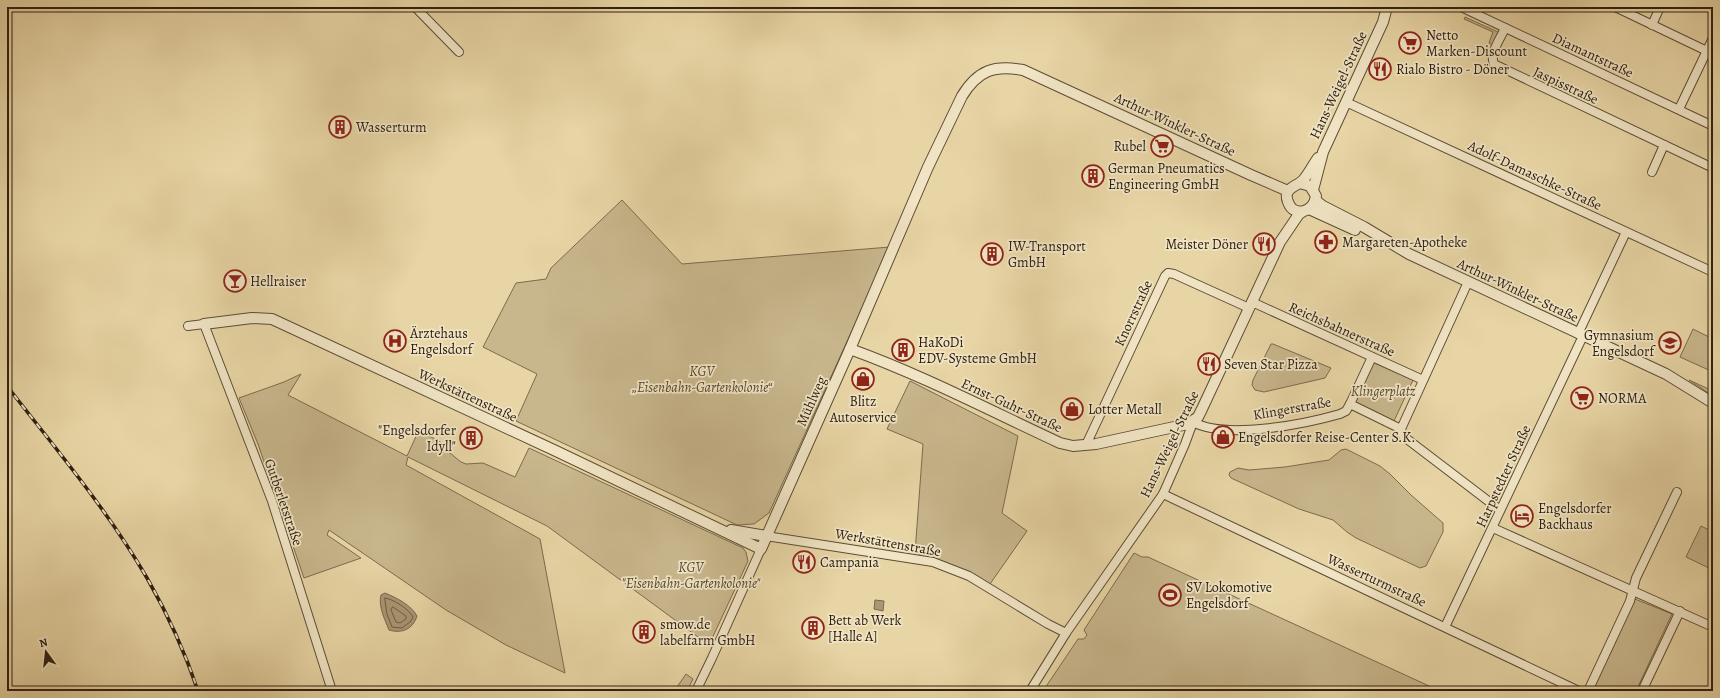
<svg xmlns="http://www.w3.org/2000/svg" width="1720" height="698" font-family="Alegreya,serif">
<style>
.green{fill:#c8b68c;stroke:#7b6b4e}
.water{fill:#a99773;stroke:#78674c}
.lines{fill:none;stroke-linecap:round;stroke-linejoin:round}
.shore{stroke:#6c5c42;stroke-width:1}
.minor-casing{stroke:#5c4d36;stroke-width:10}
.tertiary-casing{stroke:#5c4d36;stroke-width:12}
.minor{stroke:#f0e4c4;stroke-width:8}
.tertiary{stroke:#f0e4c4;stroke-width:10}
.rail-casing{stroke:#2e2011;stroke-width:3.5}
.rail{stroke:#f0e4c4;stroke-width:2;stroke-dasharray:6;stroke-linecap:butt}
.labels{text-anchor:middle;stroke-width:3.5;stroke-linejoin:round;paint-order:stroke}
.poi-label{font-size:14px;fill:#2e2011;stroke:#f0e4c4;text-anchor:start}
.street-label{font-size:14px;fill:#2e2011;stroke:#f0e4c4}
.park-label{font-size:14px;font-style:italic;fill:#544630;stroke:#f0e4c4}
</style>
<rect width="100%" height="100%" fill="#e8d5a5"/>
<filter id="stains"><feTurbulence type="fractalNoise" baseFrequency=".005" numOctaves="4"/><feColorMatrix values="0 0 0 0 .2 0 0 0 0 .09 0 0 0 0 .02 0 0 0 .5 -.17"/></filter>
<radialGradient id="worn" r=".72"><stop offset=".6" stop-color="#630" stop-opacity="0"/><stop offset="1" stop-color="#630" stop-opacity=".3"/></radialGradient>
<g class="green">
<path d="M1465,17L1498,32L1492,45L1489,43L1493,32L1464,19Z"/>
<path d="M622,200L682,264L890,247L769,513L754,524L737,525L516,421L537,374L483,347L516,283L546,279L551,268Z"/>
<path d="M1693,329L1713,339V372L1680,357Z"/>
<path d="M1271,344H1273L1331,368L1325,378L1264,392L1255,390L1252,385L1253,380Z"/>
<path d="M1372,362L1413,380L1394,421L1353,402Z"/>
<path d="M301,374L288,395L407,456L419,430L447,446L450,453L461,462L466,464L483,463L515,477L529,448L743,548L746,552L748,561L709,645L547,526L408,457L406,465L540,539L565,673L506,645L446,610L329,530L327,535L361,558L304,578L258,444L239,398L284,382Z"/>
<path d="M1689,380L1713,391V396Z"/>
<path d="M910,381L1018,436L1002,513L1027,531L990,584C965,570 944,560 915,553L923,444L887,429Z"/>
<path d="M1346,449L1380,466L1390,474L1411,495L1443,523V532L1426,566L1420,568L1356,538L1347,532L1333,520L1299,509L1231,478L1229,475L1230,472L1238,468L1249,470L1285,467L1329,460L1341,450Z"/>
<path d="M1701,526L1713,532V570L1686,557Z"/>
<path d="M1134,553L1142,557H1148L1440,691H1043L1078,639H1084L1087,635L1084,630Z"/>
<path d="M1635,599L1672,614L1636,691H1592Z"/>
<path d="M686,674L693,679L687,691H683L677,687Z"/>
</g>
<g class="water">
<path d="M385,593C397,598 411,605 417,616C413,629 402,634 389,630C385,620 378,606 381,595Z"/>
<path d="M875,600L884,601L883,611L874,609Z"/>
</g>
<g class="lines">
<g class="shore">
<path d="M385,598C393,599 409,609 413,617L411,621L402,628L392,627L387,614Z"/>
<path d="M393,607L406,616V619L400,623L396,622L391,610Z"/>
</g>
<g class="minor-casing">
<g id="minor">
<path d="M415,7L459,52"/>
<path d="M1461,7L1713,126"/>
<path d="M1615,7L1707,51"/>
<path d="M1652,25L1660,7"/>
<path d="M1505,28C1501,38 1489,53 1494,64L1713,168"/>
<path d="M1346,102L1713,272"/>
<path d="M1679,109L1713,38"/>
<path d="M1652,172L1664,145"/>
<path d="M1252,302L1423,380"/>
<path d="M188,326L204,324L272,501L332,691"/>
<path d="M1578,334L1626,232"/>
<path d="M1350,404L1372,357"/>
<path d="M1401,429L1468,282"/>
<path d="M1086,445L1165,276L1168,273L1174,274L1249,308"/>
<path d="M1163,494L1579,691"/>
<path d="M1493,528L1713,627"/>
<path d="M766,536L933,562L969,576L1048,624L1066,633"/>
<path d="M1445,627L1583,336"/>
<path d="M696,691L712,658L761,549"/>
<path d="M1030,691L1066,633L1163,494L1185,444L1193,422C1226,440 1305,424 1340,414L1346,411L1350,404L1401,429L1403,436L1500,510"/>
<path d="M1588,691L1630,601L1636,578L1677,492"/>
<path d="M1642,691L1680,611"/>
</g>
</g>
<g class="tertiary-casing">
<g id="tertiary">
<path d="M1300,183L1310,186L1316,196C1315,211 1294,219 1288,202C1282,187 1298,187 1304,179C1309,173 1313,165 1318,158"/>
<path d="M1313,190L1323,152L1383,22L1387,7"/>
<path d="M1315,200L1323,206L1364,227L1409,254L1666,374L1713,403"/>
<path d="M1309,209L1355,230"/>
<path d="M204,324L252,318L272,319L556,451L761,549L850,349L928,167L962,96C978,70 994,65 1023,70L1251,175L1288,191"/>
<path d="M850,349C922,375 991,411 1060,443L1073,446L1096,444L1188,424L1198,417L1202,409L1280,242L1299,214L1302,212"/>
<path d="M731,530L766,536"/>
</g>
</g>
<use href="#minor" class="minor"/>
<use href="#tertiary" class="tertiary"/>
<g class="rail-casing">
<path id="rail" d="M7,386C55,448 107,509 147,578C167,613 185,652 198,691"/>
</g>
<use href="#rail" class="rail"/>
</g>
<defs>
<g id="supermarket-ring" transform="scale(1.15)"><circle r="9.5" fill="#f0e4c4" stroke="#8f2418" stroke-width="1.5"/><path d="M-6-5.5h2.5l.6 2H6L4.5 2H-2.5L-4.4-4H-6ZM-1.5 3.2a1.3 1.3 0 1 0 .1 0ZM3 3.2a1.3 1.3 0 1 0 .1 0Z" fill="#8f2418"/></g>
<g id="restaurant-ring" transform="scale(1.15)"><circle r="9.5" fill="#f0e4c4" stroke="#8f2418" stroke-width="1.5"/><path d="M-5-6h1v4h1v-4h1v4h1v-4h1v5L-1.5 .5V6h-2V.5L-5-1ZM5-6V6H3V1.5H1.5Q1.5-4 5-6Z" fill="#8f2418"/></g>
<g id="building-ring" transform="scale(1.15)"><circle r="9.5" fill="#f0e4c4" stroke="#8f2418" stroke-width="1.5"/><path d="M-4-6H4V6H1V3H-1V6H-4ZM-2.5-4.3h1.7v1.8h-1.7ZM.8-4.3h1.7v1.8H.8ZM-2.5-1h1.7V.8h-1.7ZM.8-1h1.7V.8H.8Z" fill="#8f2418"/></g>
<g id="pharmacy-ring" transform="scale(1.15)"><circle r="9.5" fill="#f0e4c4" stroke="#8f2418" stroke-width="1.5"/><path d="M-2-6h4v4h4v4h-4v4h-4v-4h-4v-4h4Z" fill="#8f2418"/></g>
<g id="bar-ring" transform="scale(1.15)"><circle r="9.5" fill="#f0e4c4" stroke="#8f2418" stroke-width="1.5"/><path d="M-6-5H6L.8 .8V4.5H3.5V6h-7V4.5H-.8V.8Z" fill="#8f2418"/></g>
<g id="hospital-ring" transform="scale(1.15)"><circle r="9.5" fill="#f0e4c4" stroke="#8f2418" stroke-width="1.5"/><path d="M-5-5h3v3.5h4V-5h3V5h-3V1.5h-4V5h-3Z" fill="#8f2418"/></g>
<g id="school-ring" transform="scale(1.15)"><circle r="9.5" fill="#f0e4c4" stroke="#8f2418" stroke-width="1.5"/><path d="M0-5L7-2L0 1L-7-2ZM-4 1L0 2.5L4 1V4Q0 6-4 4Z" fill="#8f2418"/></g>
<g id="shop-ring" transform="scale(1.15)"><circle r="9.5" fill="#f0e4c4" stroke="#8f2418" stroke-width="1.5"/><path d="M-5-2.5h2.3a2.7 3.5 0 0 1 5.4 0H5L5.5 6h-11ZM-1.5-2.5h3a1.5 2.3 0 0 0-3 0Z" fill="#8f2418"/></g>
<g id="hotel-ring" transform="scale(1.15)"><circle r="9.5" fill="#f0e4c4" stroke="#8f2418" stroke-width="1.5"/><path d="M-6-4.5h1.5V1H6V5H4.5V3h-9V5H-6ZM-4 0a1.8 1.8 0 1 1 3.6 0ZM.5 0V-2.5h3Q6-2.5 6 0Z" fill="#8f2418"/></g>
<g id="stadium-ring" transform="scale(1.15)"><circle r="9.5" fill="#f0e4c4" stroke="#8f2418" stroke-width="1.5"/><path d="M0-5a6.5 5 0 1 0 0 10a6.5 5 0 1 0 0-10ZM-3.5-1.8h7v3.6h-7Z" fill="#8f2418"/></g>
</defs>
<g fill-rule="evenodd">
<use href="#supermarket-ring" x="1410" y="43"/>
<use href="#restaurant-ring" x="1380" y="69"/>
<use href="#building-ring" x="340" y="127"/>
<use href="#supermarket-ring" x="1162" y="146"/>
<use href="#building-ring" x="1093" y="176"/>
<use href="#pharmacy-ring" x="1326" y="242"/>
<use href="#restaurant-ring" x="1264" y="244"/>
<use href="#building-ring" x="992" y="254"/>
<use href="#bar-ring" x="235" y="281"/>
<use href="#hospital-ring" x="395" y="341"/>
<use href="#school-ring" x="1670" y="343"/>
<use href="#building-ring" x="903" y="350"/>
<use href="#restaurant-ring" x="1209" y="364"/>
<use href="#shop-ring" x="863" y="379"/>
<use href="#supermarket-ring" x="1582" y="398"/>
<use href="#shop-ring" x="1072" y="409"/>
<use href="#shop-ring" x="1223" y="437"/>
<use href="#building-ring" x="471" y="438"/>
<use href="#hotel-ring" x="1522" y="516"/>
<use href="#restaurant-ring" x="804" y="562"/>
<use href="#stadium-ring" x="1170" y="595"/>
<use href="#building-ring" x="813" y="628"/>
<use href="#building-ring" x="644" y="632"/>
</g>
<g class="labels">
<g class="poi-label">
<text x="1426" y="40">Netto<tspan x="1426" dy="16">Marken-Discount</tspan></text>
<text x="1396" y="74">Rialo Bistro - Döner</text>
<text x="356" y="132">Wasserturm</text>
<text x="1146" y="151" text-anchor="end">Rubel</text>
<text x="1108" y="173">German Pneumatics<tspan x="1108" dy="16">Engineering GmbH</tspan></text>
<text x="1342" y="247">Margareten-Apotheke</text>
<text x="1248" y="249" text-anchor="end">Meister Döner</text>
<text x="1008" y="251">IW-Transport<tspan x="1008" dy="16">GmbH</tspan></text>
<text x="250" y="286">Hellraiser</text>
<text x="410" y="338">Ärztehaus<tspan x="410" dy="16">Engelsdorf</tspan></text>
<text x="1654" y="340" text-anchor="end">Gymnasium<tspan x="1654" dy="16">Engelsdorf</tspan></text>
<text x="918" y="347">HaKoDi<tspan x="918" dy="16">EDV-Systeme GmbH</tspan></text>
<text x="1224" y="369">Seven Star Pizza</text>
<text x="1598" y="403">NORMA</text>
<text x="863" y="406" text-anchor="middle">Blitz<tspan x="863" dy="16">Autoservice</tspan></text>
<text x="1088" y="414">Lotter Metall</text>
<text x="456" y="435" text-anchor="end">"Engelsdorfer<tspan x="456" dy="16">Idyll"</tspan></text>
<text x="1238" y="442">Engelsdorfer Reise-Center S.K.</text>
<text x="1538" y="513">Engelsdorfer<tspan x="1538" dy="16">Backhaus</tspan></text>
<text x="820" y="567">Campania</text>
<text x="1186" y="592">SV Lokomotive<tspan x="1186" dy="16">Engelsdorf</tspan></text>
<text x="828" y="625">Bett ab Werk<tspan x="828" dy="16">[Halle A]</tspan></text>
<text x="660" y="629">smow.de<tspan x="660" dy="16">labelfarm GmbH</tspan></text>
</g>
<g class="street-label">
<text transform="translate(1593 55) rotate(25)" y="5">Diamantstraße</text>
<text transform="translate(1338 85) rotate(-65)" y="5">Hans-Weigel-Straße</text>
<text transform="translate(1566 85) rotate(25)" y="5">Jaspisstraße</text>
<text transform="translate(1175 124) rotate(25)" y="5">Arthur-Winkler-Straße</text>
<text transform="translate(1535 175) rotate(25)" y="5">Adolf-Damaschke-Straße</text>
<text transform="translate(1518 290) rotate(25)" y="5">Arthur-Winkler-Straße</text>
<text transform="translate(1133 313) rotate(-65)" y="5">Knorrstraße</text>
<text transform="translate(1342 329) rotate(24)" y="5">Reichsbahnerstraße</text>
<text transform="translate(468 395) rotate(25)" y="5">Werkstättenstraße</text>
<text transform="translate(811 401) rotate(-66)" y="5">Mühlweg</text>
<text transform="translate(1012 405) rotate(25)" y="5">Ernst-Guhr-Straße</text>
<text transform="translate(1292 408) rotate(-10)" y="5">Klingerstraße</text>
<text transform="translate(1169 444) rotate(-64)" y="5">Hans-Weigel-Straße</text>
<text transform="translate(1503 476) rotate(-65)" y="5">Harpstedter Straße</text>
<text transform="translate(284 502) rotate(71)" y="5">Gutberletstraße</text>
<text transform="translate(888 542) rotate(10)" y="5">Werkstättenstraße</text>
<text transform="translate(1377 580) rotate(25)" y="5">Wasserturmstraße</text>
</g>
<g class="park-label">
<text x="702" y="376">KGV<tspan x="702" dy="16">„Eisenbahn-Gartenkolonie“</tspan></text>
<text x="1383" y="396">Klingerplatz</text>
<text x="691" y="572">KGV<tspan x="691" dy="16">"Eisenbahn-Gartenkolonie"</tspan></text>
</g>
</g>
<rect width="1720" height="698" fill="none" stroke="#e8d5a5" stroke-width="24"/>
<rect x="8" y="8" width="1704" height="682" fill="none" stroke="#2e2011" stroke-width="2"/>
<rect x="12" y="12" width="1696" height="674" fill="none" stroke="#2e2011"/>
<g transform="translate(46 652) rotate(345)" stroke="#f0e4c4" stroke-width="3" paint-order="stroke">
<path d="M0-3L7 15L0 10L-7 15Z" fill="#2e2011"/>
<text y="-6" font-size="11" font-weight="bold" text-anchor="middle" fill="#2e2011">N</text>
</g>
<rect width="100%" height="100%" filter="url(#stains)"/>
<rect width="100%" height="100%" fill="url(#worn)"/>
</svg>
